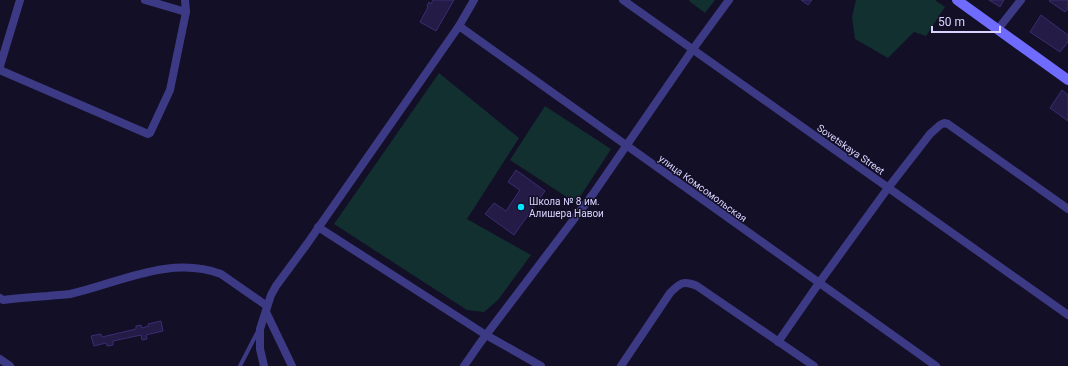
<svg xmlns="http://www.w3.org/2000/svg" width="1068" height="366" font-family="Roboto,sans-serif">
<style>
.green{fill:#12302f}
.building{fill:#241b47;stroke:#3b2d73}
.lines{fill:none;stroke-linecap:round;stroke-linejoin:round}
.lane{stroke:#3d3a85;stroke-width:4}
.street{stroke:#3d3a85;stroke-width:8}
.secondary{stroke:#6f6bff;stroke-width:10}
.poi-dot{fill:#00e5ff;stroke:#130f26;stroke-width:1.5}
.labels{text-anchor:middle;stroke-width:3;stroke-linejoin:round;paint-order:stroke}
.street-label{font-size:10px;fill:#d9d4ff;stroke:#130f26}
.poi-label{font-size:10px;fill:#d9d4ff;stroke:#130f26;text-anchor:start}
</style>
<rect width="100%" height="100%" fill="#130f26"/>
<g class="green">
<path d="M690,0H715L705,13L689,1Z"/>
<path d="M856,0H935L945,7L926,36L914,32L888,58L855,39L852,17Z"/>
<path d="M439,73L519,138L467,219L531,255L498,300L484,312L467,310L334,224Z"/>
<path d="M545,106L611,149L576,203L510,160Z"/>
</g>
<g class="building">
<path d="M433,0H454L436,31L420,22L428,7L427,6L429,2L431,4Z"/>
<path d="M801,0H812L808,5Z"/>
<path d="M989,0H1004L1000,7Z"/>
<path d="M1050,0H1068V9L1065,12L1049,1Z"/>
<path d="M1041,15L1068,35V42L1060,52L1030,32Z"/>
<path d="M1062,90L1068,95V121L1050,108Z"/>
<path d="M516,170L545,191L514,235L485,214L494,203L506,211L520,190L508,182Z"/>
<path d="M161,321L163,331L146,335L147,339L142,340L141,335L113,341V345L107,346L106,343L94,346L91,336L101,334L102,337L136,329V326L141,325L142,328L149,326L148,324Z"/>
</g>
<g class="lines">
<path class="lane" d="M240,366L258,331"/>
<g class="street">
<path d="M145,0L186,12"/>
<path d="M623,0L1068,315"/>
<path d="M459,26L936,366"/>
<path d="M998,29L1021,0"/>
<path d="M0,66L20,0"/>
<path d="M0,69L2,71L148,134L150,133L170,90L186,12L185,0"/>
<path d="M318,227L486,335L541,366"/>
<path d="M0,298L3,300C18,298 33,297 48,296C55,295 63,295 70,294C119,283 170,255 221,274L267,306"/>
<path d="M266,312L292,366"/>
<path d="M778,342L819,283L888,188L930,134L940,125L944,123L948,124L1068,209"/>
<path d="M0,359L10,366"/>
<path d="M264,366L260,349V329L271,295L276,286L307,244L459,26L474,0"/>
<path d="M464,366L480,343L593,194L693,49L729,0"/>
<path d="M621,366L670,293C680,283 683,280 697,286L814,366"/>
</g>
<path class="secondary" d="M957,0L1068,80"/>
</g>
<circle class="poi-dot" cx="521" cy="207" r="4"/>
<g class="labels">
<g class="street-label">
<text transform="translate(851 149) rotate(35)" y="4">Sovetskaya Street</text>
<text transform="translate(703 188) rotate(36)" y="4">улица Комсомольская</text>
</g>
<g class="poi-label">
<text x="529" y="205">Школа № 8 им.<tspan x="529" dy="12">Алишера Навои</tspan></text>
</g>
</g>
<path d="M932 26v6h68v-6" fill="none" stroke="#d9d4ff" stroke-width="2"/>
<text x="938" y="26" font-size="12" fill="#d9d4ff" stroke="#130f26" stroke-width="3" paint-order="stroke">50 m</text>
</svg>
